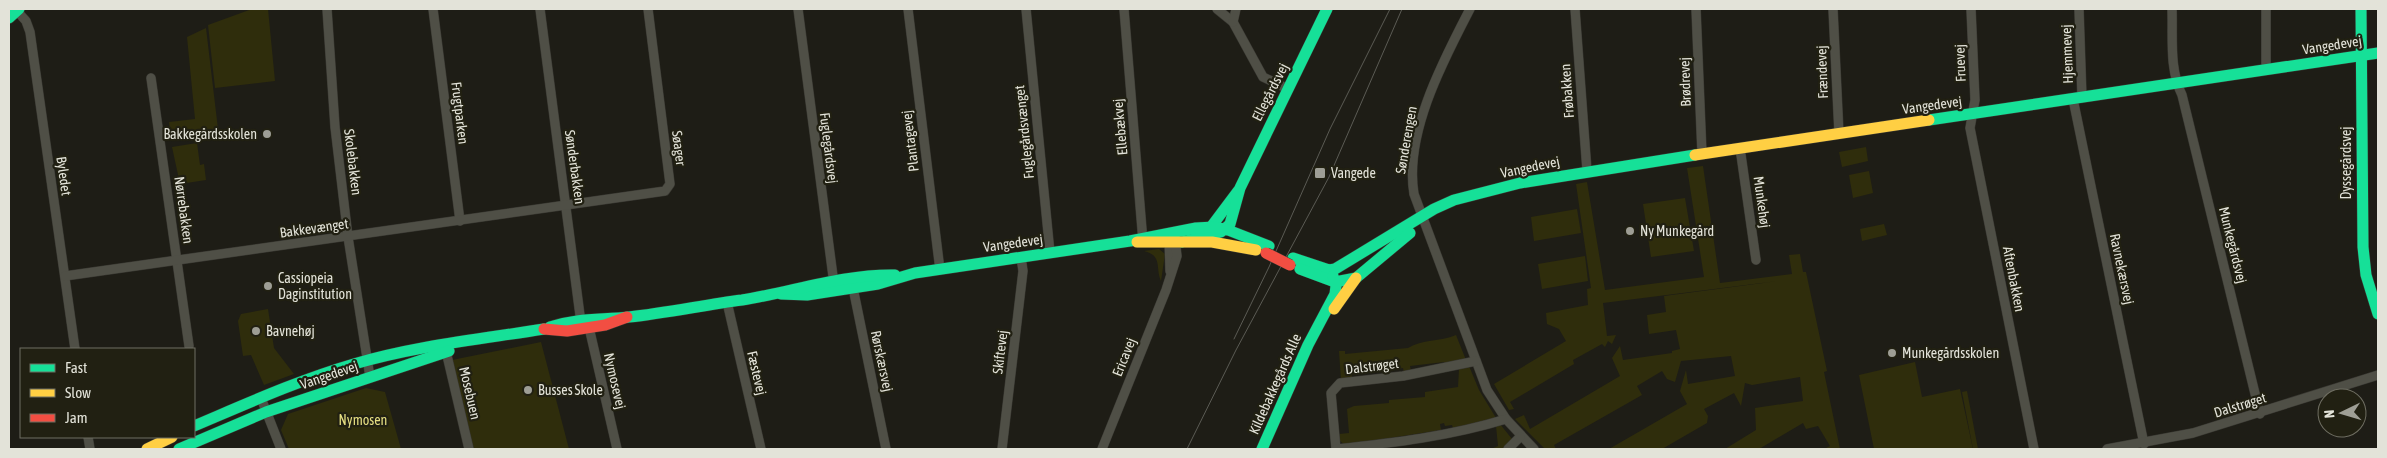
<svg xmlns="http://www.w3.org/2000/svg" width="2387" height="458" font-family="'Asap Condensed',sans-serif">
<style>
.green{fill:#2f2d0c}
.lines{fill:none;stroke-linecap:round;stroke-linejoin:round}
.street-casing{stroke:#393832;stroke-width:10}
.fast-casing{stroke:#393832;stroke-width:12}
.slow-casing{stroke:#393832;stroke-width:12}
.jam-casing{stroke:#393832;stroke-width:12}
.street{stroke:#4f4f46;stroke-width:9}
.fast{stroke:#16e098;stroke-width:11}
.slow{stroke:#ffcf43;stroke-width:11}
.jam{stroke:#f24e42;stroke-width:11}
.tram{stroke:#5b5b54;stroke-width:1}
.jam-bridge-casing{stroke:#393832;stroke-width:12;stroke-linecap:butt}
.jam-bridge{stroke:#f24e42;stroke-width:11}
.poi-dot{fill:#9e9e95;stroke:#212012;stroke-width:2}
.labels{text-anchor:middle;stroke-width:4.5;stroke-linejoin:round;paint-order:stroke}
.street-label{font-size:14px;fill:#e3e3d9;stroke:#212012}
.poi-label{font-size:14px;fill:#e3e3d9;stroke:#212012;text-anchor:start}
.park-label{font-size:14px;fill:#e5de82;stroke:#212012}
</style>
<rect width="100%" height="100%" fill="#1e1d16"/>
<g class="green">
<path d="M252,9H268L275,81L215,88L208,25Z"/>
<path d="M206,28L218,129L197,138L171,141L169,122L195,119L187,37Z"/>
<path d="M197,143L200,165L204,164L206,180L180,184L172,147Z"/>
<path d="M1866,147L1868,161L1842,167L1839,152Z"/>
<path d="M1703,166L1720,283L1792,274L1789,255L1800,254L1803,272H1806L1827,371L1824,372L1840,449H1824L1830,446L1818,426L1806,429L1803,423L1759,449H1725L1756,430L1755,408L1803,401L1800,377L1752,385L1745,383L1741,406L1734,393L1704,409L1708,416L1707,423L1662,449H1609L1687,404L1680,391L1686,370L1688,384L1735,376L1731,356L1681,361L1675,382L1667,379L1662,371L1637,386L1642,395L1554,445L1556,449H1545L1515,419L1524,415L1530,429L1620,376L1612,358L1620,346L1623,360L1672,353V351L1680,349L1676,330L1649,334L1647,315L1666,312L1664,296L1793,279L1603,303L1607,336L1616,335L1612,344L1608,341L1605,347L1602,344L1573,360L1574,364L1510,402L1514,409L1509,410L1494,384L1566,341L1559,329L1547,324L1546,313L1588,305L1587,289L1591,288L1576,184L1587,182L1605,290L1704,277L1687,168Z"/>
<path d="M1869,171L1873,193L1853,198L1849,175Z"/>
<path d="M1685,198L1694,251L1651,257L1643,204Z"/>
<path d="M1577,209L1581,233L1534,241L1531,217Z"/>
<path d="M1884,224L1887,235L1862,241L1860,229Z"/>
<path d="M1159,249L1165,254L1161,281C1155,267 1163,256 1144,251Z"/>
<path d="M1585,256L1588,281L1542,289L1538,264Z"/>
<path d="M268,309L274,348L294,374L264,385L251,355L243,356L238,321L241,314Z"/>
<path d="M1456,335L1466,360L1445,365L1444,362L1410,366L1411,371L1404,373L1403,368L1352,375V379L1341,380L1339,351H1345V354L1408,348C1422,339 1440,342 1456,335Z"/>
<path d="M541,342L569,449H472L452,360Z"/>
<path d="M1915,362L1922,397L1960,389L1973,449H1874L1859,375Z"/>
<path d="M1469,366L1479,390L1496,418L1453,428L1452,425L1445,426L1444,423L1440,424L1441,430L1345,445L1340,441L1339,434L1349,433L1347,409L1354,406L1389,403V400L1425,397V392L1458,387L1459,369Z"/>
<path d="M366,388L385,392L401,449H289L281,430L288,414Z"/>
<path d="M1967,391L1978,449H1973L1962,392Z"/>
<path d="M1500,424L1512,439L1504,449H1491L1498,446L1496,426Z"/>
</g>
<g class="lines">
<g class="street-casing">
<g id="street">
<path d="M327,9L335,127L348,237L370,377"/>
<path d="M433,9L460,221"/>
<path d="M540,9L581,323"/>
<path d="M798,9L834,284"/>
<path d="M908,9L940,270"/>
<path d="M1026,9L1050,253"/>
<path d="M1124,9L1143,242"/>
<path d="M1217,9L1233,22L1263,77L1288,89"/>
<path d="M1470,9C1443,61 1404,134 1414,194L1487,390L1506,419L1534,449"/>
<path d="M1575,9L1587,171"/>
<path d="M1696,9L1702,154"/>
<path d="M1833,9L1839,134"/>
<path d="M1971,9L1975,100L1970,128L2034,449"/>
<path d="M2079,9L2082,98"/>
<path d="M2172,9C2173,38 2169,69 2182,95L2260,414"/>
<path d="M2266,9V70"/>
<path d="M17,11L26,21L30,32L75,349"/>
<path d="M1233,22L1236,9"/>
<path d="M151,78L189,346"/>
<path d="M2073,99L2144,444"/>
<path d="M1740,148L1756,260"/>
<path d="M1169,239L1170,271"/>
<path d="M65,276L665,191L670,184L648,9"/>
<path d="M852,283L886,449"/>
<path d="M727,302L761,449"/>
<path d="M588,323L617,449"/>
<path d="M445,347L469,449"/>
<path d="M261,398L281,449"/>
<path d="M88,437L90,449"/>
<path d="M1002,449L1023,271L1021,257"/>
<path d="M1102,449L1166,290L1177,256L1175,239"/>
<path d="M1336,449L1331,393L1340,383L1403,376L1476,361"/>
<path d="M1336,449C1393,443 1451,436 1506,419"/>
<path d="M1508,449L1520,437"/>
<path d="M2107,449L2193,433L2378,375"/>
</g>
</g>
<g class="fast-casing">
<g id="fast">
<path d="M2361,9L2363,247L2366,275L2378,314"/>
<path d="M9,18L19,9"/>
<path d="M1929,120L2378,53"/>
<path d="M1211,227L1238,191"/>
<path d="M1182,242L1221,232L1230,224L1240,188L1327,9"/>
<path d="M1293,258L1329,270L1335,269L1434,209L1454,200L1520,183L1695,155"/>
<path d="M1300,269L1335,282L1356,278L1410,233"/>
<path d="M781,294L807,295L878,284L915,273L1130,241L1196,228L1214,227L1228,230L1269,246"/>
<path d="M550,327C577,318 601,320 629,317C666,313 704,305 742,300C793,292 842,274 895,275"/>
<path d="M194,426C246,404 299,380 354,364C415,346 481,339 544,329"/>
<path d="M179,449L266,412L449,351"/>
<path d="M1262,449L1308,345L1335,294L1336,286L1333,276"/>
</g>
</g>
<g class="slow-casing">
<g id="slow">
<path d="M1695,155L1929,120"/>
<path d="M1137,242H1212L1256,250"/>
<path d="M1334,309L1356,278"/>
<path d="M147,449L172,437"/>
</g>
</g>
<g class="jam-casing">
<path id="jam" d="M544,329L567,331L605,325L627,317"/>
</g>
<use href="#street" class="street"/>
<use href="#fast" class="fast"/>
<use href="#slow" class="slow"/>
<use href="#jam" class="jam"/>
<g class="tram">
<path d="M1234,339L1269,267L1330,129L1390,9"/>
<path d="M1187,449L1236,350L1329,177L1402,9"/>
</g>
<g class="jam-bridge-casing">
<path id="jam-bridge" d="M1266,253L1290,265"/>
</g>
<use href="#jam-bridge" class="jam-bridge"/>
</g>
<g class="poi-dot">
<circle cx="267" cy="134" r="5"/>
<rect x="1314" y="167" width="12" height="12" rx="2.5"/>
<circle cx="1630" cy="231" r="5"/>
<circle cx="268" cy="286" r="5"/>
<circle cx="256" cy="331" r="5"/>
<circle cx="1892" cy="353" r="5"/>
<circle cx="528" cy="390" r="5"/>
</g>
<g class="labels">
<g class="street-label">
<text transform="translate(2332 45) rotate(-9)" y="5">Vangedevej</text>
<text transform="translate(2067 54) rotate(-92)" y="5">Hjemmevej</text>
<text transform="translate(1960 63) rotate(-92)" y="5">Fruevej</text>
<text transform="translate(1822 72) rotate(-92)" y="5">Frændevej</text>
<text transform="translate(1685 82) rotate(-92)" y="5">Brødrevej</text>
<text transform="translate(1567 91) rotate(-94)" y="5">Frøbakken</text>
<text transform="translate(1270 92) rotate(-63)" y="5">Ellegårdsvej</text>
<text transform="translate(1932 105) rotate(-8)" y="5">Vangedevej</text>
<text transform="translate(460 113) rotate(83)" y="5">Frugtparken</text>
<text transform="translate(1120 127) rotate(-95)" y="5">Ellebækvej</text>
<text transform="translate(1024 132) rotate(-96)" y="5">Fuglegårdsvænget</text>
<text transform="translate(1406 140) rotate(-80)" y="5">Sønderengen</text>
<text transform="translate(910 141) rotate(-97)" y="5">Plantagevej</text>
<text transform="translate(679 148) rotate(83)" y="5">Søager</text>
<text transform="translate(829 148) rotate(83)" y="5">Fuglegårdsvej</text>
<text transform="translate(353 162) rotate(83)" y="5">Skolebakken</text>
<text transform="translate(2346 163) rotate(-90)" y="5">Dyssegårdsvej</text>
<text transform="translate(575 167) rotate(82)" y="5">Sønderbakken</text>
<text transform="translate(1530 167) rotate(-12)" y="5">Vangedevej</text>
<text transform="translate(64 176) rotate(82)" y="5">Byledet</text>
<text transform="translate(1762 202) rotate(82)" y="5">Munkehøj</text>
<text transform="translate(184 210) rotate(82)" y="5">Nørrebakken</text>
<text transform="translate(314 228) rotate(-8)" y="5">Bakkevænget</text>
<text transform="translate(1013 243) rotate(-8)" y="5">Vangedevej</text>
<text transform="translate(2233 245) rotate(76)" y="5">Munkegårdsvej</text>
<text transform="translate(2122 269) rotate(78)" y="5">Ravnekærsvej</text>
<text transform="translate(2014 279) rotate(79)" y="5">Aftenbakken</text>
<text transform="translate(1000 352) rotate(-83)" y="5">Skiftevej</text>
<text transform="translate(1124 357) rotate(-68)" y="5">Ericavej</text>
<text transform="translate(882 361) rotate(78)" y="5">Rørskærsvej</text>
<text transform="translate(1372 366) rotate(-7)" y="5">Dalstrøget</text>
<text transform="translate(757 373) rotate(77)" y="5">Fæstevej</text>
<text transform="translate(329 375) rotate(-19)" y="5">Vangedevej</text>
<text transform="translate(615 381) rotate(77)" y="5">Nymosevej</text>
<text transform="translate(1275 384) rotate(-66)" y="5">Kildebakkegårds Alle</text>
<text transform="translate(470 393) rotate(77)" y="5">Mosebuen</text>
<text transform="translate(2240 405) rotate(-17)" y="5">Dalstrøget</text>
</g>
<g class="poi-label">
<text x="257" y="139" text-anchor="end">Bakkegårdsskolen</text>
<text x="1331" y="178">Vangede</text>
<text x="1640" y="236">Ny Munkegård</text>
<text x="278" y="283">Cassiopeia<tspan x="278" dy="16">Daginstitution</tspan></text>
<text x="266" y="336">Bavnehøj</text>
<text x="1902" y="358">Munkegårdsskolen</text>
<text x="538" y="395">Busses Skole</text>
</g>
<g class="park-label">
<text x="363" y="425">Nymosen</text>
</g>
</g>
<rect width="2387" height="458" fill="none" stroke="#e3e3d9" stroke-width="20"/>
<rect x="20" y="348" width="175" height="90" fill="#212012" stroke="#6f6e62"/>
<rect x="30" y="364" width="25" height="8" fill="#16e098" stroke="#6f6e62"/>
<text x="65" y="373" font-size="15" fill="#e3e3d9">Fast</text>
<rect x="30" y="389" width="25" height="8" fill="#ffcf43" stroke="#6f6e62"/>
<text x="65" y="398" font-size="15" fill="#e3e3d9">Slow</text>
<rect x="30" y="414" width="25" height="8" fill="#f24e42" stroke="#6f6e62"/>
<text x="65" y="423" font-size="15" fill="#e3e3d9">Jam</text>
<g transform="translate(2342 413) rotate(265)"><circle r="24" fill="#212012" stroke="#6f6e62"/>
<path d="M0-4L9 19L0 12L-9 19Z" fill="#9e9e95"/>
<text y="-8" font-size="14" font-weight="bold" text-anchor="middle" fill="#e3e3d9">N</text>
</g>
</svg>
